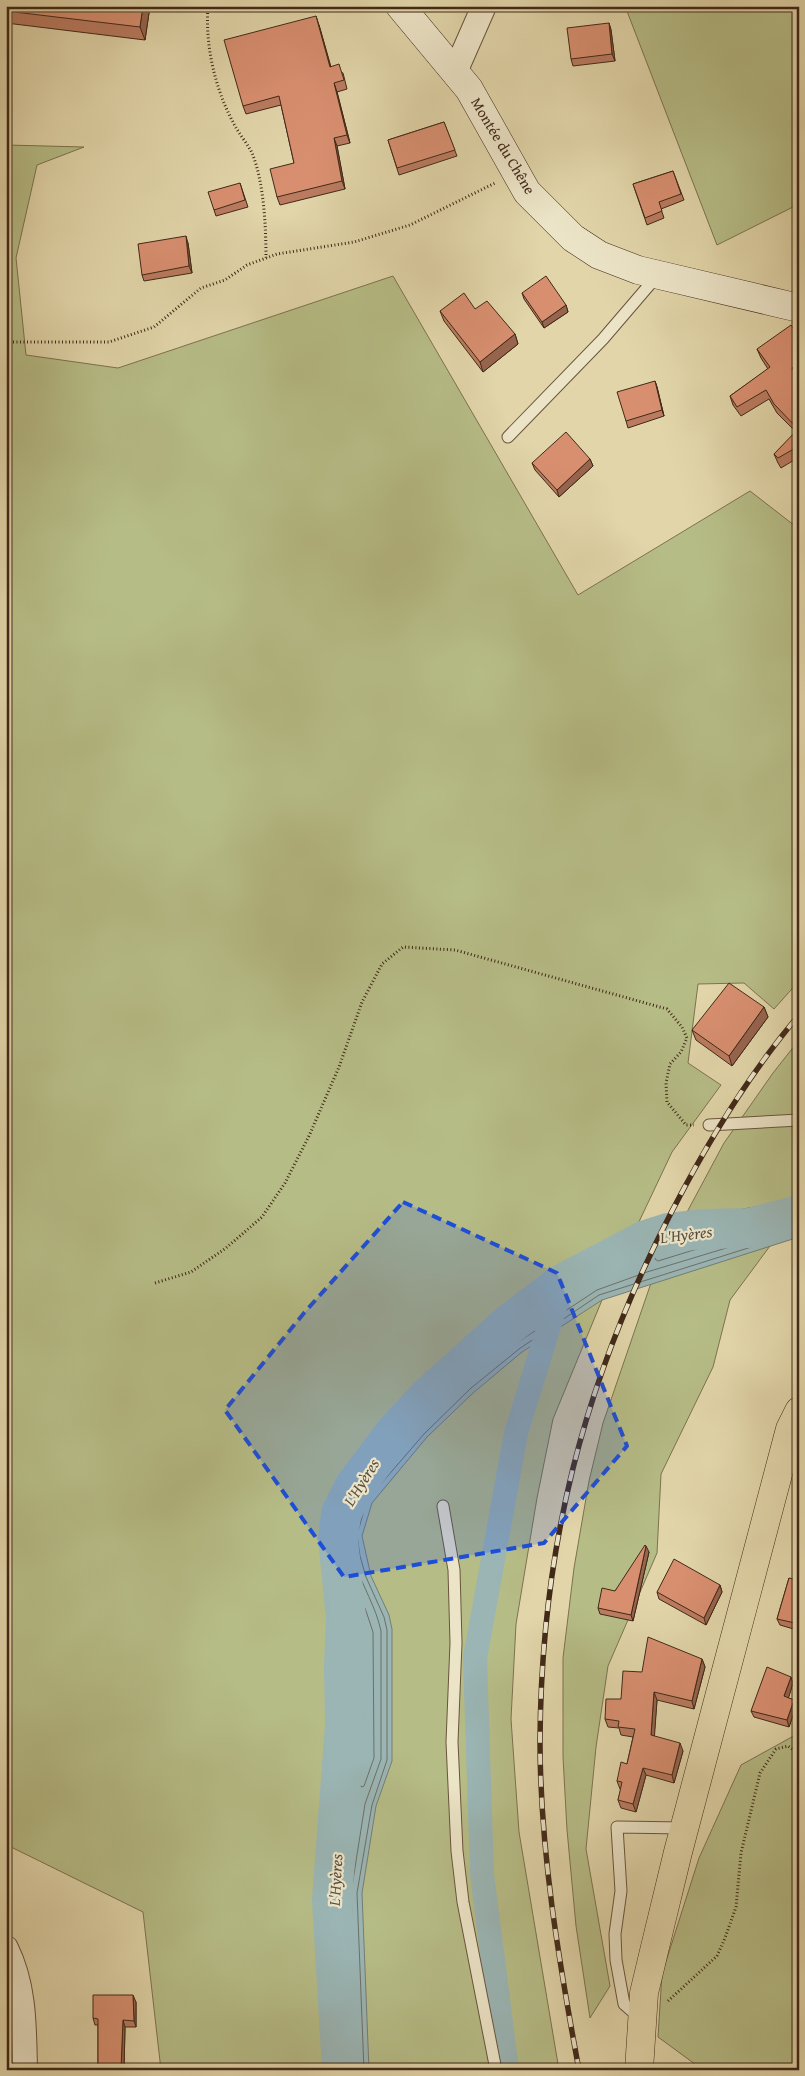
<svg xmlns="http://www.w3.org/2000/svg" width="805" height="2076" font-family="'Gentium Book Plus',serif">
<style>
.green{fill:#b6bc86;stroke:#7c724f}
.water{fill:#9ab5b4;stroke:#767d76}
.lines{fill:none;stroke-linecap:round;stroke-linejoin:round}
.shore{stroke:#6e6f66;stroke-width:1}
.canal{stroke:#9ab5b4;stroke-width:24}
.river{stroke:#9ab5b4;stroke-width:40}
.lane-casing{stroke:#69543c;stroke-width:13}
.street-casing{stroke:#69543c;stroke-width:26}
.secondary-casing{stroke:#412918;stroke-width:29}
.primary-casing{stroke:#412918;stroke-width:29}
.path{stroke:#412918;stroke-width:3;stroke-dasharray:1 2.5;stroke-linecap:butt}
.lane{stroke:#ece4c7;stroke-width:11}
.street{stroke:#ece4c7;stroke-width:24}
.secondary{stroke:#ece4c7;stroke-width:28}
.primary{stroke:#e1d5a9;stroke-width:28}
.rail-casing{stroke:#412918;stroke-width:5.5}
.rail{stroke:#ece4c7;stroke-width:4;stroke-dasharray:11;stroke-linecap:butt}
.wall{fill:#ba7b60;stroke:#412918}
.shaded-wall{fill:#97644e;stroke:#412918}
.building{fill:#d88f70;stroke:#412918}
.marked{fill:#1d4ed8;fill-opacity:0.2;stroke:#1d4ed8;stroke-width:4;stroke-dasharray:10 6;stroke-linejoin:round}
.labels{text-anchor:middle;stroke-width:4.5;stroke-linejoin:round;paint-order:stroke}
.street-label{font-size:15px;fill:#412918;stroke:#ece4c7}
.water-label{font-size:16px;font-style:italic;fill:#574c3f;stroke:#ece4c7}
</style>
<rect width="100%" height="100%" fill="#e1d5a9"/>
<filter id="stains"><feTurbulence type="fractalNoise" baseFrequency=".004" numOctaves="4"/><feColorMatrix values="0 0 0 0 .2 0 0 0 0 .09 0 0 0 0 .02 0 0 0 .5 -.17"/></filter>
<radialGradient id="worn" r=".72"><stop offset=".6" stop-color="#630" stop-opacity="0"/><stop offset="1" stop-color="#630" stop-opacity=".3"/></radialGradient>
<g class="green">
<path d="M625,6H799V204L717,245Z"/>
<path d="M6,145L84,147L37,165L16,258L26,355L118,368L393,276L578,595L750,491L799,529V981L774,1009L744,983L698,984L688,1063L721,1085L672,1152L602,1300L553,1419L537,1498L516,1624L511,1719L519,1832L559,2070H161L143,1912L11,1847L6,1832Z"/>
<path d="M799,1040V1199L705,1216L679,1227L724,1143L773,1073Z"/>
<path d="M770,1246L730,1300L713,1367L661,1474L657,1553L608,1666L596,1747L586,1849L610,1986L590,2018L576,1926L567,1830L563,1757V1658L574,1568L589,1481L603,1423L651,1283Z"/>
<path d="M799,1733V2070H703L658,2037L662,1974L699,1858L741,1765Z"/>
</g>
<path class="water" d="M799,1199V1237L602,1300L522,1352L473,1393L427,1437L372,1503L362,1536L371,1576L389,1615L392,1629V1761L376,1806L362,1893L369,2070H342L332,1900L345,1725L338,1540L341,1514L355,1486L395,1433L427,1398L507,1326L562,1284L646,1240L705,1216Z"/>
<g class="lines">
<g class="shore">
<path d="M799,1210L708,1227L651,1250L568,1294L514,1334L435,1406L422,1422H426L466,1385L515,1344L597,1290L647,1272L799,1226"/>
<path d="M751,1227L754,1228L752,1232L658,1261L655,1259L656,1256L710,1234Z"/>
<path d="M353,1561L355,1562C362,1586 376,1607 381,1631V1759L365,1804L351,1893L358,2063L355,2066L353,2063L344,1900L356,1725L351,1563Z"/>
<path d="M361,1607L365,1608L373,1632L374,1758L364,1786L362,1787L359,1785L364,1725Z"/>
<path d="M347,2070L337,1900L350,1725L343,1540L346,1516L359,1489L399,1436L431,1401L510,1329L564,1289L648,1245L706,1221L799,1204"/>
<path d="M364,2070L357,1893L372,1805L387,1760V1630L384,1617L366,1577L360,1556L357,1535L367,1500L424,1434L470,1389L519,1349L599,1295L799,1232"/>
</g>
<path class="canal" d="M507,2070L482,1874L475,1658L516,1433L562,1284"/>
<path class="river" d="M342,2070L332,1900L345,1725L344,1666L346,1617L338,1540L341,1514L355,1486L395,1433L427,1398L507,1326L562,1284L646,1240L668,1233L702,1229L749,1228L799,1215"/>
<g class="lane-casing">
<g id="lane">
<path d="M508,437L603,339L657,276"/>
<path d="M709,1125L799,1120"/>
<path d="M443,1506L454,1570L456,1643L452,1742L457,1851L463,1902L496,2070"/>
<path d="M639,2017L624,2004L616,1960L615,1934L621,1891L617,1827L684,1828"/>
</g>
</g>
<g class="street-casing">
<g id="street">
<path d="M455,72L484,6"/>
<path d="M6,1948C25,1986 24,2028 25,2070"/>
</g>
</g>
<g class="secondary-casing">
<path id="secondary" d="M400,6L469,89L527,192L573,238L599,255L638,270L799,308"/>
</g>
<g class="primary-casing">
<path id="primary" d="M639,2070L644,1993L655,1947L678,1852L790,1429L799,1411"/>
</g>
<g class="path">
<path d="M208,6C205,46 215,89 234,124C239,134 247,143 252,153C264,182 266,227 266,258"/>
<path d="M265,6H278"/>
<path d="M6,342H109L154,327L201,288L225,280L247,265L277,254L354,242L410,225L495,183"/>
<path d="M155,1283L191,1272L226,1248L262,1217L285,1183L309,1136L339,1067L362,1002L382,964L403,947L455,950L667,1009L682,1027L687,1038L681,1052L670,1064L666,1083L667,1102L686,1125H694"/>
<path d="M668,2001L717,1956L725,1938L736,1907L741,1853L760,1773L776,1749L788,1746L799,1754"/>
</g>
<use href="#lane" class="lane"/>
<use href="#street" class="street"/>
<use href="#secondary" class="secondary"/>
<use href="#primary" class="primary"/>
<g class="rail-casing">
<path id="rail" d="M579,2070C559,1962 540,1851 540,1741C541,1549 583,1383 671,1213C707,1143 748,1075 799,1015"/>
</g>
<use href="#rail" class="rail"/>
</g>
<g class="wall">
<path d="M6,6H150L145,40L6,23Z"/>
<path d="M609,23L611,30L615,61L573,66L571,59Z"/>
<path d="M319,25L331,67L343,73L347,89L337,92L350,143L337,146L345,189L280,205L277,197L294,163L281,105L246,114L243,106Z"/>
<path d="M444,122L457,156L399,175L388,140Z"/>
<path d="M673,171L684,200L661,209L664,218L647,225L633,184Z"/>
<path d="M240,183L248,207L216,216L214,210Z"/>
<path d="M188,243L192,273L144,281L142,275Z"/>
<path d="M522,293L566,305L568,312L544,328L524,299Z"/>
<path d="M475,309L515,334L518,344L483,372L444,321L440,311Z"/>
<path d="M757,349L797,376L799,380V457L781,468L778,463L774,454L796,432L777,413L769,399L741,416L733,405L730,396L768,369L761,358Z"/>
<path d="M655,381L657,387L664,416L628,428L626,421Z"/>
<path d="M590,459L593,466L559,497L535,470L532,463Z"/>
<path d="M764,1007L768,1017L732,1066L696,1040L692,1030Z"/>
<path d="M649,1552L633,1621L600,1614L598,1608L615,1591Z"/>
<path d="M789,1578L797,1630L780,1625L777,1619Z"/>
<path d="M720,1585L722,1592L706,1625L659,1599L657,1592Z"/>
<path d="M702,1659L705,1667L694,1709L657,1700L654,1736L683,1751L674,1783L646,1775L636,1812L621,1808L618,1800L621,1789H620L617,1781L627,1764L633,1737L621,1735L619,1728L608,1727L605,1719L621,1699L642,1672Z"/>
<path d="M793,1683L788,1698L794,1700L796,1707L789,1727L754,1717L751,1711Z"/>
<path d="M136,2002V2027H125L124,2070H98V2025H95L93,2018Z"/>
</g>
<g class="shaded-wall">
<path d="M143,6H150L145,40L140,27Z"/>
<path d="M316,16L319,25L333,75L330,67Z"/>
<path d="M609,23L611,30L615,61L612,54Z"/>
<path d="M334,83L337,92L350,143L347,135Z"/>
<path d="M334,138L337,146L345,189L342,181Z"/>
<path d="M186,236L188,243L192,273L189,266Z"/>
<path d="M566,305L568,312L544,328L542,322Z"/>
<path d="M515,334L518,344L483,372L480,362Z"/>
<path d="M799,363V375L795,377L792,368Z"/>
<path d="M655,381L657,387L664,416L662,410Z"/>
<path d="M590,459L593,466L559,497L557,490Z"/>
<path d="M764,1007L768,1017L732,1066L729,1056Z"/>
<path d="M646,1546L649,1552L633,1621L631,1615Z"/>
<path d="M720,1585L722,1592L706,1625L704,1618Z"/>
<path d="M799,1609V1624L797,1630L795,1623Z"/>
<path d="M702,1659L705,1667L694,1709L692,1701Z"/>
<path d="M791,1677L793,1683L787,1703L784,1696Z"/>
<path d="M654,1692L657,1700L654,1743L651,1735Z"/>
<path d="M794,1700L796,1707L789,1727L787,1720Z"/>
<path d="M680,1743L683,1751L674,1783L672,1775Z"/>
<path d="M643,1768L646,1775L636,1812L633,1804Z"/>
<path d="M133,1995L136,2002V2027L134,2021Z"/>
<path d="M123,2020L125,2027L124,2070H121Z"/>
</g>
<g class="building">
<path d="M6,6H143L140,27L6,11Z"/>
<path d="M316,16L330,67L339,64L344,80L334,83L347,135L334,138L342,181L277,197L270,169L294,163L279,96L243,106L224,40Z"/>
<path d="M609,23L612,54L571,59L567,28Z"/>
<path d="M444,122L455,150L397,168L388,140Z"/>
<path d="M673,171L681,194L659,202L662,211L645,218L633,184Z"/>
<path d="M240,183L245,200L214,210L208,192Z"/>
<path d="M186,236L189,266L142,275L138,244Z"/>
<path d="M546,276L566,305L542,322L522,293Z"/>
<path d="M464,293L475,309L487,301L515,334L480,362L440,311Z"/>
<path d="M791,325L799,335V363L792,368L799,380V446L778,458L774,454L798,429L774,404L766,390L737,407L730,396L770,367L757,349Z"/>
<path d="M655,381L662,410L626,421L617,392Z"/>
<path d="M566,432L590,459L557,490L532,463Z"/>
<path d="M729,983L764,1007L729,1056L692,1030Z"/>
<path d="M645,1545L646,1546L631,1615L598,1608L602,1588L615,1591Z"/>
<path d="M674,1559L720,1585L704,1618L657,1592Z"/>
<path d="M789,1578L799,1580V1609L795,1623L777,1619Z"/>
<path d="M648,1637L702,1659L692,1701L654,1692L651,1735L680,1743L672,1775L643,1768L633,1804L618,1800L622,1782L617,1781L621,1762L627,1764L635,1729L618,1727L619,1721L605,1719L606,1699H621L623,1671L642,1672Z"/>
<path d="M767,1667L791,1677L784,1696L794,1700L787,1720L751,1711Z"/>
<path d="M93,1995H133L134,2021L123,2020L121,2069L98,2068V2019L93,2018Z"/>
</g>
<path class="marked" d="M403,1202L557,1273L627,1446L544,1543L344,1577L225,1410L304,1313Z"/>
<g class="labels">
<g class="street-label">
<text transform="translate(503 146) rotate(59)" y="5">Montée du Chêne</text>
</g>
<g class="water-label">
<text transform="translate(686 1234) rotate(-7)" y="6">L'Hyères</text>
<text transform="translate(361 1482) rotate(-58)" y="6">L'Hyères</text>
<text transform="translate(335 1880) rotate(-87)" y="6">L'Hyères</text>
</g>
</g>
<rect width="805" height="2076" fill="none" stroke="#e1d5a9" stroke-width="25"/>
<rect x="8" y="8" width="790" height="2061" fill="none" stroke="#412918" stroke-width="2.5"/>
<rect x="12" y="12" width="780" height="2051" fill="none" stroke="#412918"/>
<rect width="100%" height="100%" filter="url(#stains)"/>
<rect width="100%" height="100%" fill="url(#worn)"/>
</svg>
